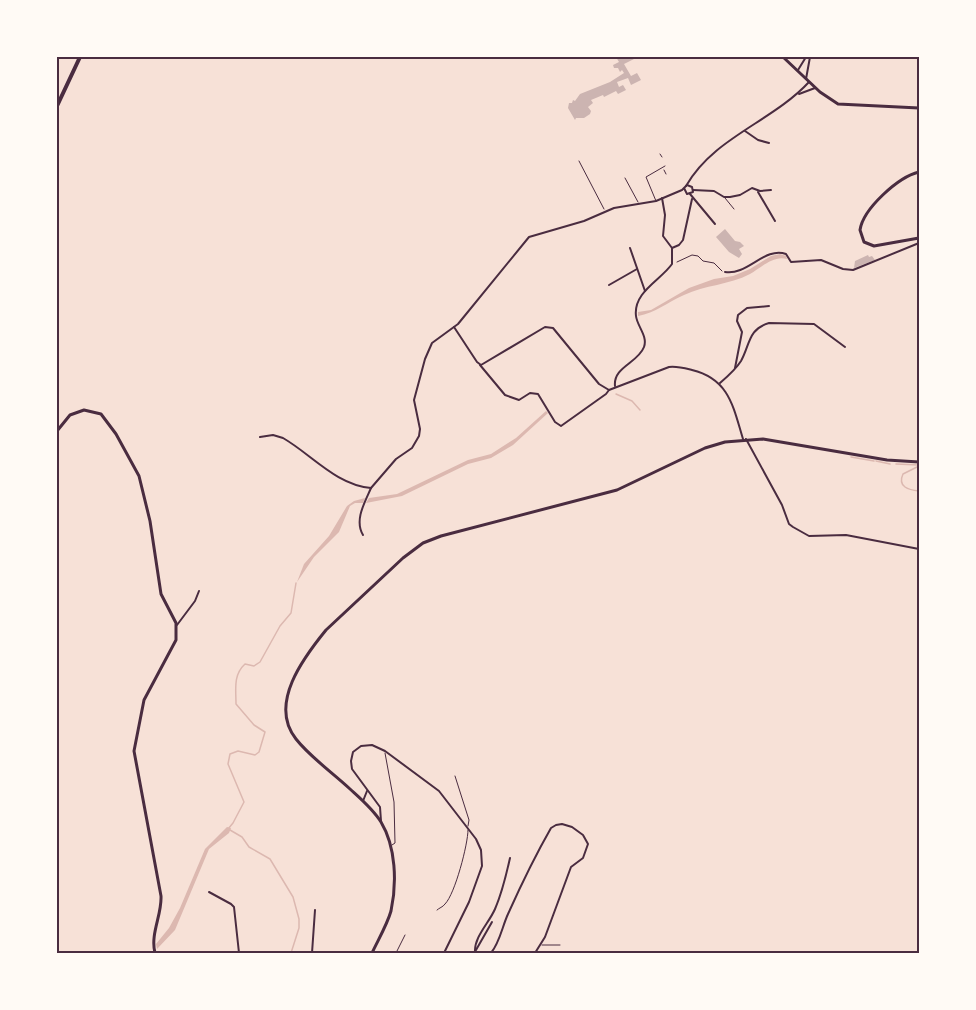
<svg xmlns="http://www.w3.org/2000/svg" width="976" height="1010" font-family="Cabin,sans-serif">
<style>
.water{fill:#dcb8b0}
.lines{fill:none;stroke-linecap:round;stroke-linejoin:round}
.stream{stroke:#dcb8b0;stroke-width:1.5}
.building{fill:#ccb4b1}
.path{stroke:#4a2c40;stroke-width:1}
.service{stroke:#4a2c40;stroke-width:1}
.minor{stroke:#4a2c40;stroke-width:2}
.tertiary{stroke:#4a2c40;stroke-width:3}
.secondary{stroke:#4a2c40;stroke-width:3}
.primary{stroke:#4a2c40;stroke-width:4}
.neatline{fill:none;stroke:#4a2c40;stroke-width:2}
</style>
<rect width="100%" height="100%" fill="#f7e1d7"/>
<g class="water">
<path d="M780,254L786,256L787,259C773,255 761,268 750,274C729,285 705,285 684,295C668,302 655,313 638,316V312L651,310L689,288L714,279L733,276L750,269L771,256Z"/>
<path d="M546,411L548,413L513,445L491,458L468,464L402,496L366,503L369,498L397,494L468,460L491,454L516,438Z"/>
<path d="M365,498L363,503H355L350,506L339,532L314,557L297,582L304,564L329,536L347,506L354,501Z"/>
<path d="M227,827L231,828L229,833L209,849L175,930L157,949L156,944L169,928L180,908L205,849Z"/>
</g>
<g class="lines">
<g class="stream">
<path d="M616,394L632,401L640,410"/>
<path d="M851,457L874,461"/>
<path d="M876,461L890,464"/>
<path d="M896,464L919,465"/>
<path d="M919,466L903,474C897,487 909,490 919,491"/>
<path d="M228,829L233,823L244,802L228,764L230,754L238,751L255,755L259,752L265,732L254,725L236,704C236,689 233,675 245,664L254,666L260,662L280,626L291,613L296,583"/>
<path d="M230,830L242,837L249,847L270,859L293,897L299,919V928L291,953"/>
</g>
</g>
<g class="building">
<path d="M616,57H633L634,59L624,64L631,76L637,73L641,80L631,85L628,78L617,82L619,87L623,85L626,90L618,94L616,91L604,97L603,95L591,100L593,103L588,107L591,111L590,114L584,118H576L575,120L568,108L569,103H572L573,100L575,101L580,94L610,82L624,73L622,70L620,72L618,68H614L613,65L619,62Z"/>
<path d="M725,229L735,241L740,242L744,246L739,249L742,254L739,258L729,252L716,237Z"/>
<path d="M868,255L869,257L872,256L875,260L854,268L855,261Z"/>
</g>
<g class="lines">
<path class="path" d="M677,262L692,255L698,256L703,261L714,263L722,271"/>
<g class="service">
<path d="M660,154L662,157"/>
<path d="M579,161L604,209"/>
<path d="M664,170L666,174"/>
<path d="M625,178L638,202"/>
<path d="M725,198L734,209"/>
<path d="M656,201L646,177L665,166"/>
<path d="M385,753L394,802L395,843L392,845"/>
<path d="M455,776L469,820L468,826"/>
<path d="M437,910C439,908 443,907 445,904C455,894 468,844 468,830"/>
<path d="M542,945H560"/>
<path d="M396,953L405,935"/>
</g>
<g class="minor">
<path d="M798,70L806,57"/>
<path d="M806,79L810,57"/>
<path d="M799,94L815,88"/>
<path d="M745,131L758,140L769,143"/>
<path d="M686,186C714,137 772,122 809,82"/>
<path d="M693,190L714,191L724,197H730L740,195L752,188L760,191L771,190"/>
<path d="M758,192L775,221"/>
<path d="M690,194L715,224"/>
<path d="M662,198L665,215L663,236L672,248"/>
<path d="M630,248L645,291"/>
<path d="M725,272C747,276 765,246 786,254L791,262L821,260L843,269L853,270L919,243"/>
<path d="M609,285L637,269"/>
<path d="M454,327L477,362L481,365L545,327L553,328L599,384L609,390L669,367C677,366 684,368 692,370C729,379 733,406 743,439"/>
<path d="M480,365L505,395L519,400L530,393L538,394L555,422L561,426L606,394L609,390"/>
<path d="M735,368L742,332L737,321L738,315L747,308L769,306"/>
<path d="M720,383C727,377 736,369 741,361C750,345 748,329 769,323L814,324L845,347"/>
<path d="M615,386C613,367 638,363 644,347C648,336 637,326 636,316C633,292 661,280 672,264V248L679,245L683,240L692,199"/>
<path d="M260,437L273,435L283,438C311,454 336,485 371,488L396,459L412,448L419,436L420,429L414,400L425,359L432,343L458,324L529,237L584,221L614,208L656,201L682,190L687,185L692,187L693,192L687,194L684,188"/>
<path d="M746,439L782,505L789,524L793,527L809,536L846,535L919,549"/>
<path d="M363,535C354,520 365,502 371,488"/>
<path d="M177,625L195,601L199,591"/>
<path d="M363,801L367,791"/>
<path d="M381,821L380,807L352,769L351,761L353,752L361,746L372,745L385,751L439,791L476,839L481,850L482,866L469,902L444,953"/>
<path d="M209,892L231,904L234,907L239,953"/>
<path d="M476,950L492,922"/>
<path d="M475,952C474,937 489,923 495,909C502,893 506,876 510,858"/>
<path d="M312,953L315,910"/>
<path d="M491,953C500,942 502,927 508,914C521,885 535,856 551,828L556,825L562,824L572,827L583,835L588,844L583,858L571,867L545,937L535,953"/>
</g>
<g class="tertiary">
<path d="M783,57L820,92L838,104L919,108"/>
<path d="M919,172C898,177 863,209 860,230L864,242L874,246L919,238"/>
<path d="M57,431L70,415L84,410L101,414L116,434L139,476L150,521L161,594L176,623V640L144,700L134,751L161,896C162,915 150,934 155,953"/>
</g>
<path class="secondary" d="M372,953C378,940 387,925 391,911C397,883 396,847 381,822C373,809 361,799 350,789C333,773 310,757 296,739C268,704 304,657 326,630L403,558L423,543L441,536L617,490L705,448L725,442L763,439L887,460L919,462"/>
<path class="primary" d="M57,106L80,57"/>
</g>
<rect width="976" height="1010" fill="none" stroke="#fffaf5" stroke-width="117"/>
<rect x="58" y="58" width="860" height="894" class="neatline"/>
</svg>
